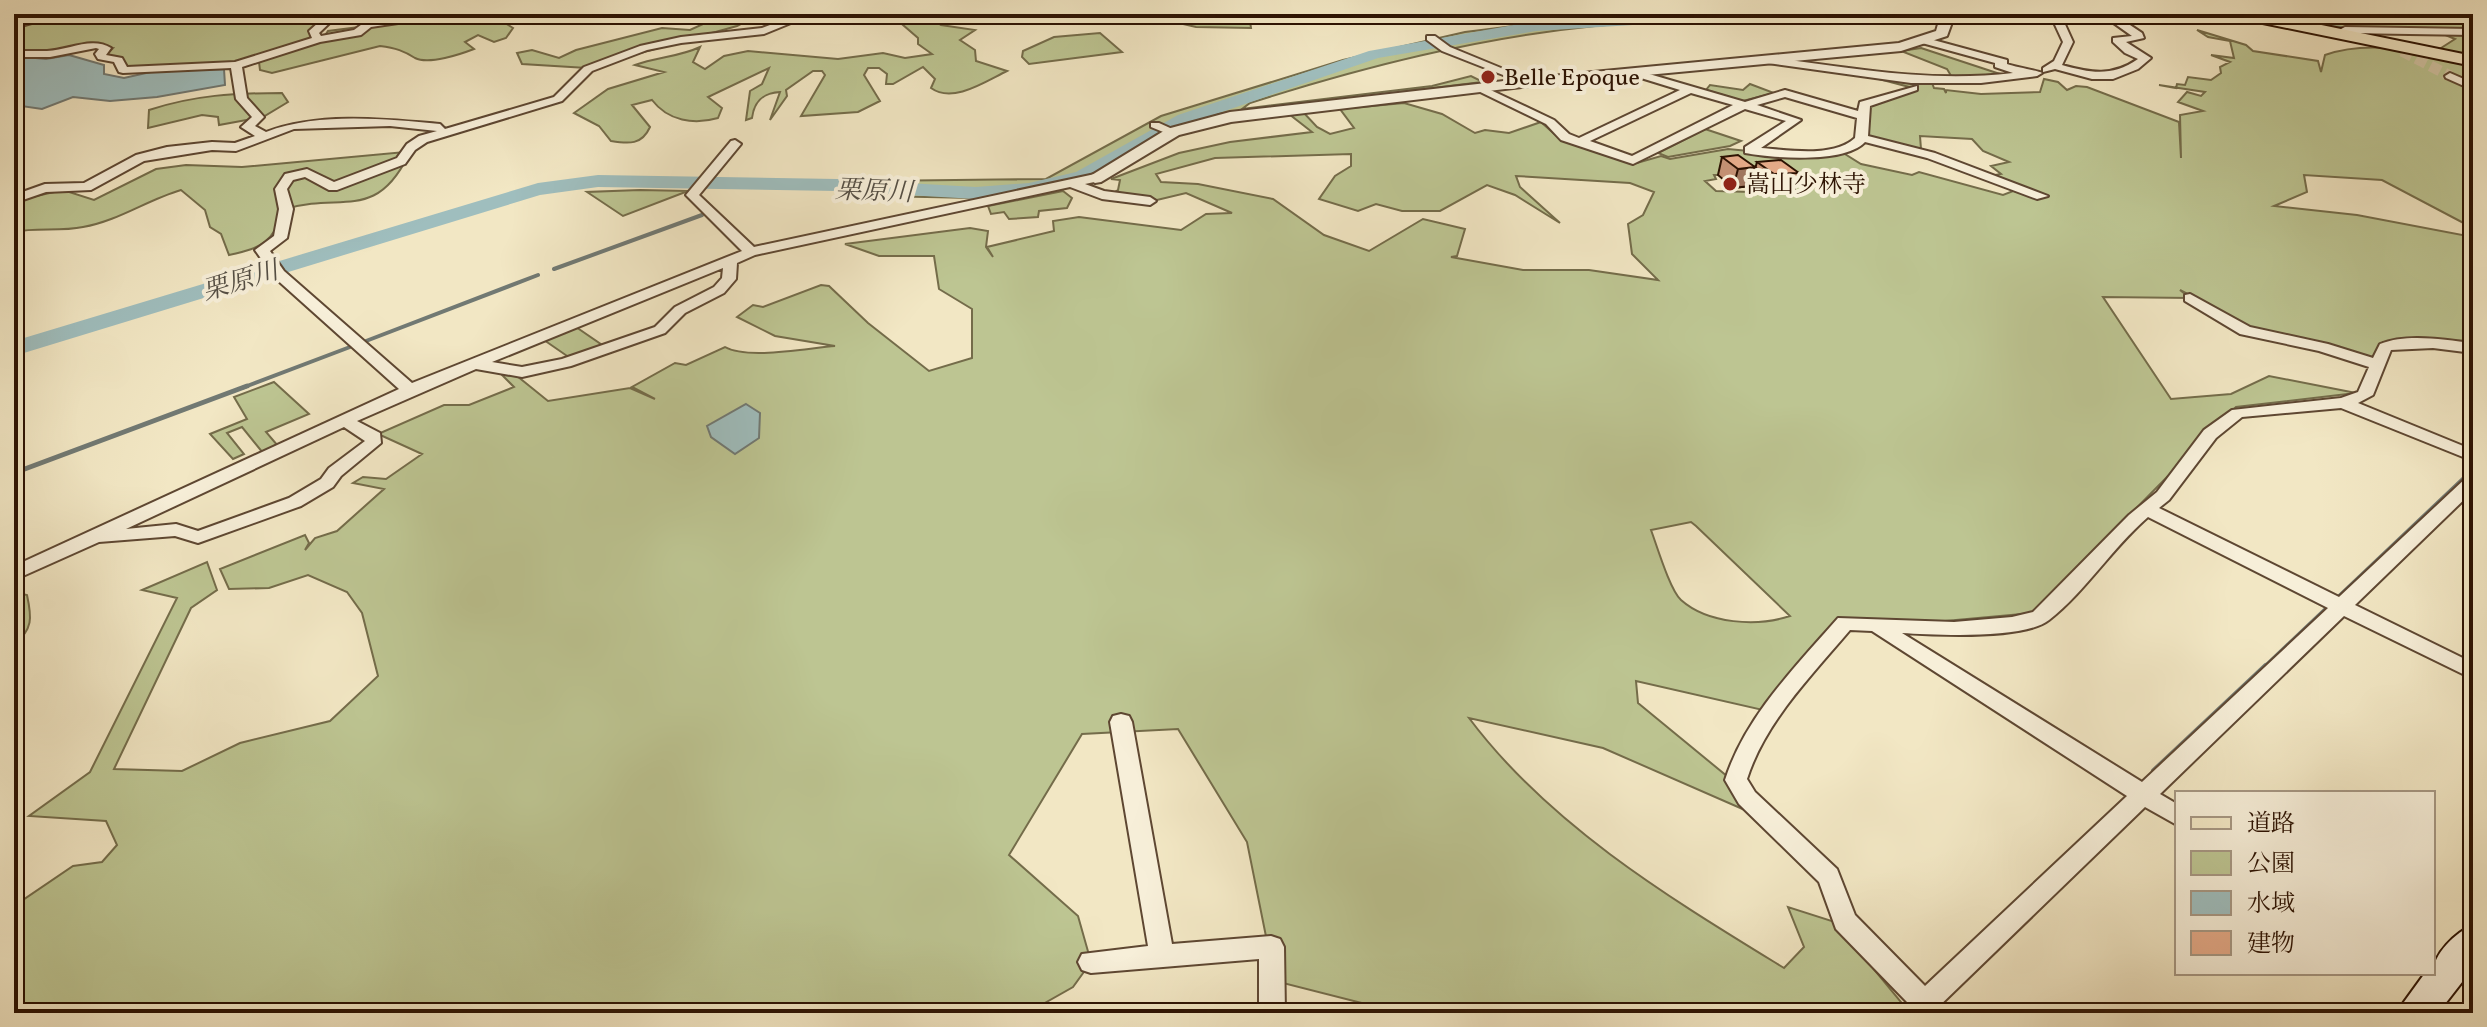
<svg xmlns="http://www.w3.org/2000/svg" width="2487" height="1027" font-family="Vollkorn,'Noto Serif JP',serif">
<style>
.green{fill:#bdc592;stroke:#746c4a;stroke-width:2;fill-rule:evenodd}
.water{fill:#9fbebe;stroke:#717973;stroke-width:2}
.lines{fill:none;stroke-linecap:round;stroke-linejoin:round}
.stream-far3{stroke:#717973;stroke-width:3}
.stream-far2{stroke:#717973;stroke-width:4}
.stream-far1{stroke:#717973;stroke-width:5}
.stream{stroke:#717973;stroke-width:6}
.river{fill:#9fbebe;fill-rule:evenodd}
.minor-tunnel{stroke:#d4c7a7;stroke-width:11;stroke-dasharray:11 5;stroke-linecap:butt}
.minor-casing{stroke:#5e4732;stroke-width:4}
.tertiary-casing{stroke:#5e4732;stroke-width:4}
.secondary-casing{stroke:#2c1202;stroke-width:4}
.primary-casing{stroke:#2c1202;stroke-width:4}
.minor{fill:#f7efd9;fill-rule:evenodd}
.tertiary{fill:#f7efd9;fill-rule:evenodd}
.secondary{fill:#f7efd9;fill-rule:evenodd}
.primary{fill:#f2e7c4;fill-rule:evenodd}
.wall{fill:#c59275;stroke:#2c1202;stroke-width:2}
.shaded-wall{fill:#a0775f;stroke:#2c1202;stroke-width:2}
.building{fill:#e5aa88;stroke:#2c1202;stroke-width:2}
.poi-dot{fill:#8f2418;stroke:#f7efd9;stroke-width:3}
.labels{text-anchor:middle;stroke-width:8;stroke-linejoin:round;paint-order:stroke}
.far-poi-label{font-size:24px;fill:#2c1202;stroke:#f7efd9;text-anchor:start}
.far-water-label{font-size:26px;font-style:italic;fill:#544e44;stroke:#f7efd9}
</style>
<rect width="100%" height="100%" fill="#f2e7c4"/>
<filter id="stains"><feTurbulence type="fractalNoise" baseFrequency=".0025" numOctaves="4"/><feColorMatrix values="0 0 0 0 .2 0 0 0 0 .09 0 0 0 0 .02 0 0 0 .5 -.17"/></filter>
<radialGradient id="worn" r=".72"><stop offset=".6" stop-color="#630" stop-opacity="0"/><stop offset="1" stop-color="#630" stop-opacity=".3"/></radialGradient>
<g class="green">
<path d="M14,14H274L321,20L309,31L314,39L237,67L153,65L123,70L107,54L113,48C80,45 47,53 14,54Z"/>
<path d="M462,14H491L513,28L506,38L494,42L478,35L465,42L474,49C461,54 429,65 415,58C404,51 396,48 380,46L272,73L260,70L259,62L322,40L328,31Z"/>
<path d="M725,14H760L737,26L587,68L522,64L517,53L532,50L559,58L576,50L662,28L690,30Z"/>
<path d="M898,14H924L941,25L975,30L960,40L975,50L976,61L1007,71C986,81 953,104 931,88L935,79L923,67L893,84H886L887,74L879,68H868L864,75L880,101L858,112L801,116L825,75L822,71H813L786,90L787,96L770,120L780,92C763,93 754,101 752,118L746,120L750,91L762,84L769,68L708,97L722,108L718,118C694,125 668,121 652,100L632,105L650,127C642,145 629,144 611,141L599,126L574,113L608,89L664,72L635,65C657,57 679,57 700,47L693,62L705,69L724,56L748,51L838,59L883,53L905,58L932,54L918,44V38L895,18Z"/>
<path d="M1184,14H1249L1251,28L1196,27L1179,23Z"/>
<path d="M1614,14H1790C1725,21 1660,19 1595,26C1477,38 1363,67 1250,103L1242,109L1432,86L1471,76L1483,82C1399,92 1313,103 1230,112C1173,118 1132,160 1081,180C1013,207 930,195 858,196L871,181L1046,179L1161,116L1343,60L1465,32Z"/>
<path d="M2255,14H2473V58L2438,50L2455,39L2443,34L2343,29Z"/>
<path d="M2197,30L2246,45L2253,51L2318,61L2321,72L2325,55C2374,38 2424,54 2473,63V228L2382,180L2304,175L2307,192L2274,206L2357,215L2473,237V345L2426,340L2383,342L2373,361L2266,336L2180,290L2190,298L2103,297L2171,399L2231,394L2269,376L2356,393L2236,407L2033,613L1879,627L1838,618L1767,711L1636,681L1638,703L1739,786L1770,821L1603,748L1469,718C1550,826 1670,898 1784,968L1804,947L1788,907L1835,922L1901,1002L1888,1013H1401L1275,981L1247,842L1178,729L1082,734L1009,855L1078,916L1091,962L1073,987L1027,1013H14V927L23,900L73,866L102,862L117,845L106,821L29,816L90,772L177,598L142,590L207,562L217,590L191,608L114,769L182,771L240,743L330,721L378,676L362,613L347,592L308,575L269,588L229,589L220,569L305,535L309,543L305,550L315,538L337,531L384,489L353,483L363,477L386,479L422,454L378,434L444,405H469L514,387L502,375L517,376L548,401L630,388L655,399L632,387L675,363L686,365L725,347C748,360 808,348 835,346L775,336L737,317L753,305L763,307L821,285L829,286L868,323L929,371L972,358V309L939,289L934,256H879L845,244L970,228L988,231L986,247L993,257L987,247L1054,231L1053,221L1079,217L1181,230L1206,214L1232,213L1186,193L1157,200L1113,193L1118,190L1120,180L1111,179L1179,153L1230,142L1312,132L1289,114L1304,113L1317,127L1330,134L1354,128L1340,109L1404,103L1442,114L1475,133L1485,130L1509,133L1541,122L1560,139L1637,163L1661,156L1670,159L1728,149L1791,155L1840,151L1861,164L1912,175L1919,172L2003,195L2016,190L1984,177L2001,174L1991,166L2009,162L1983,151L1972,139L1920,136L1921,149L1866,139L1864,105L1913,88L1860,74L1932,83L1934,88L1944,89L1946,93V90L1981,94L2040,92L2044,79L2058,82L2067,90L2076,86L2087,87L2179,122L2181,158L2180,115L2203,111L2178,102L2187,92L2201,96L2205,92L2159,85L2176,88L2177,84L2185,85L2188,77L2211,80L2221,73L2220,67L2230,62L2211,55L2234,58L2230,41L2208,37ZM1351,154V166L1335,176L1319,199L1358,211L1376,204L1402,211H1440L1487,185L1515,195L1560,223L1520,187L1516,176L1630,183L1654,192L1643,215L1628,224L1632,254L1658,280L1589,270H1523L1451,257L1457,256L1465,229L1423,219L1369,251L1324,235L1273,199L1198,184L1161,182L1156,174L1215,158ZM1778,167L1794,192L1791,193L1716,191L1705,181L1716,179L1714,175H1739ZM1691,522L1696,526L1790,616C1757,627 1708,624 1681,600C1670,590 1657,546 1651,530Z"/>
<path d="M1100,33L1122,52L1029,64L1022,57L1023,51L1054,37Z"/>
<path d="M1921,48L2000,74L1953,79L1947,69L1901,51Z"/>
<path d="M1750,84L1774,93L1743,101L1706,90L1710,85L1743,90Z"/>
<path d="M282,93L288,102L263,117L219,125L218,117L202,115L148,128L149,110C194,95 235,93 282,93Z"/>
<path d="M1705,129L1741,141L1730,146L1668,157L1658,153Z"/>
<path d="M405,152L408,156C375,222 341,192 286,209C270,243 265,247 229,255L221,234L210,227L205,210L181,190C147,200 118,221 83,227C60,232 36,227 14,232V201L63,190L94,200L156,169L186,165L242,167Z"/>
<path d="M640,190L688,191L623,216L587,192Z"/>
<path d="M1063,191L1072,198L1067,208L1039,211L1038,217L1009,219L1004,212L991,214L988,206Z"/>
<path d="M576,327L605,347L570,358L544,340Z"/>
<path d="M274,382L309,414L266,432L278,446L263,453L242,427L227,433L244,454L233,459L210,434L247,419L234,397Z"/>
<path d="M14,592L27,595C32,618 33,629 14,645Z"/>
</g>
<g class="water">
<path d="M69,55L104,65V74L124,78L155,71L224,69L225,85L157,97L110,101L73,97L42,109L14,105V56L46,59Z"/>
<path d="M746,404L760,413L759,438L735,454L711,437L707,426Z"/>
</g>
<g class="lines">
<path class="stream-far3" d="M2322,26L2348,28"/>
<g class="stream-far2">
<path d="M554,269L702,215"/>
<path d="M366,341L538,275"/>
<path d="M242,388L350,347"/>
</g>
<g class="stream-far1">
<path d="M14,473L247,386"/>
<path d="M2264,668L2473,470"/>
</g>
<g class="stream">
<path d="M2154,771L2266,666"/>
<path d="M1932,1013L1942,1003"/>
</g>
<path class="river" d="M1655,14H1737L1729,19L1536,31L1378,58L1190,123L1090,180L1029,195L976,199L837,191L598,187L540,195L14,356V341L538,183L598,175L837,179L976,187L1029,183L1076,172L1178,115L1369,51L1536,21Z"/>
<path class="minor-tunnel" d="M2402,51L2450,76"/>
<g class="minor-casing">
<g id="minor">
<path d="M46,14H63L14,28V22Z"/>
<path d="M328,14H339L319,33L321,36L354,30L376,14H387L380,20L459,14L371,27L361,35L320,42L242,67L247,98L264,117L255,126L266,132C319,112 384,119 440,124L445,129L554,97L584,67L640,46L681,37L762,28L799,14H813L764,34L681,43L647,50L592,71L562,101L427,142L415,150L405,164L337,190H329L305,177L293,180L287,189L293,209L287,238L270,251L284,271L412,383L742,251L686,195L731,141L735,140L741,144L699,195L754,247L1095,174L1099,175V181L1085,184L1104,191L1150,197L1156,201L1150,205L1102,199L1070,187L755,255L737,263L736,279L724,293L685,313L665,333L571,366L522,377L476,369L357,421L380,433L381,443L341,476L333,487L301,506L198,543L175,536L99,542L14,580V566L399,389L274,277L255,250L274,236L279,209L275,189L285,174L307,169L334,182L397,158L407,144L419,136L437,131L390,126L294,129L236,151L212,150L144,161L91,190L46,192L14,203V195L45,184L84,183L136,155L167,147L212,142L235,143L255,136L241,127L252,117L236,99L231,68L123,73L119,72L114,62L98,59L95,54L99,49L96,48L50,57H14V51C25,51 36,51 47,51C69,50 92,36 111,48L106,55L122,58L127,67L235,62L312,38L309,31ZM723,268L722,278L714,287L675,307L655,327L562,359L522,367L492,362ZM344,427L365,441L329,468L321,479L289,498L198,531L176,524L126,529Z"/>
<path d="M2050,14H2195L2190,17L2121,19L2142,33L2144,38L2126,42L2151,58L2138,69L2113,79H2092L2055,69L2043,72V68L2054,61L2063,42ZM2108,19L2132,36L2113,38V42L2125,53L2138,59C2112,77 2091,73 2062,65L2073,42L2063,20Z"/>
<path d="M2345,27L2473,29V35L2346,33L2338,36L2333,33Z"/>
<path d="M1427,36H1435L1450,47L1535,82L1526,84L1442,51L1427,40Z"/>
<path d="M1926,38L2007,60V64C2015,67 2040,71 2042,73L2037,76L1981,83H1911L1768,63L1763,60L1768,57C1850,68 1930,83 2013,73L1995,67V63L1922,43L1921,41Z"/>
<path d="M1632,69L1745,102L1785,90L1858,111L1860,102L1917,86V90L1870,106L1868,136L1935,153L2048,196L2037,199L1927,158L1865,142C1844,164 1773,158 1745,153V147L1786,121L1745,109L1633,164L1561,140L1546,124L1470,87L1480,85L1554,120L1569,134L1579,138L1680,90L1628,74L1627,72ZM1691,93L1733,105L1632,156L1590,141ZM1785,97L1857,118L1855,138C1834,158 1787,150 1761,148L1801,120L1757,105Z"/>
<path d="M2450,73L2473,83V90L2446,78L2445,76Z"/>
<path d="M1151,123H1159L1179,132L1173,136L1151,127Z"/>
<path d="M2190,294L2250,327L2328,344L2373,358L2380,344C2408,333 2443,340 2473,343V353L2433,348L2391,350L2373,395L2358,403L2473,450V461L2341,408L2242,417L2216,438L2169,500L2159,508L2339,597L2467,477L2473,476V491L2355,605L2473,663V679L2344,616L2160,794L2177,804V825L2145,807L1932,1013H1900L1907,1002L1836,929L1819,882L1739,804L1725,780C1745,717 1795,667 1838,618L1954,622L2012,617L2033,612L2129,515L2157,492L2204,430L2232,410L2341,398L2358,392L2369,367L2319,351L2240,334L2185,301V295ZM2148,517L2328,608L2142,782L1902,633C1935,635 2024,640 2049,620C2086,591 2112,548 2148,517ZM1850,630L1872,631L2127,796L1925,986L1855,915L1837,869L1755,792L1747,779C1765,722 1812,675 1850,630Z"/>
<path d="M1121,714L1129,716L1132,722L1172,944L1271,936L1280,939L1284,947L1285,1013H1259V959L1091,973L1082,970L1078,962L1082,954L1148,946L1110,722L1113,716Z"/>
</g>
</g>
<g class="tertiary-casing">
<path id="tertiary" d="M1941,14H1955L1947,36L1901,51L1530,86L1231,122L1179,135L1101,182L1095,183L1087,178L1167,129L1230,112L1530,78L1899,43L1936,31Z"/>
</g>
<g class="secondary-casing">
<path id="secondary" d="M2473,925V968L2438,1013H2396L2425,973H2433C2433,954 2456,932 2473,925Z"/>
</g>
<g class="primary-casing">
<path id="primary" d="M2235,14H2267L2473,56V66L2243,19Z"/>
</g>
<use href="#minor" class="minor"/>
<use href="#tertiary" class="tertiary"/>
<use href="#secondary" class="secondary"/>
<use href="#primary" class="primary"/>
</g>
<g class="wall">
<path d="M1722,157L1755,167L1750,186L1733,188L1718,175Z"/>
<path d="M1757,162L1799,173L1794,192L1769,193L1752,180Z"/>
</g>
<path class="shaded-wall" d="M1755,167L1750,186L1733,188L1738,169Z"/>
<g class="building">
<path d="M1738,155L1755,167L1738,169L1722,157Z"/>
<path d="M1781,160L1799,173L1774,174L1757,162Z"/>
</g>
<g class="poi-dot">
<circle cx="1488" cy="77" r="8"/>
<circle cx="1730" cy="184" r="8"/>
</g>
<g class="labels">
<g class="far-poi-label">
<text x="1504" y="85">Belle Epoque</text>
<text x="1746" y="192">嵩山少林寺</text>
</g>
<g class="far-water-label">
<text transform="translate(874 190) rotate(2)" y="9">栗原川</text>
<text transform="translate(240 280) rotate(-17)" y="9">栗原川</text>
</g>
</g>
<rect width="2487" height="1027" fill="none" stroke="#f2e7c4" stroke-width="48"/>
<rect x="16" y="16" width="2455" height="995" fill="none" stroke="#2c1202" stroke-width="4"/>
<rect x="24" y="24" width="2439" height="979" fill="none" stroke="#2c1202" stroke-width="2"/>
<rect x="2175" y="791" width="260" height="184" fill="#f7efd9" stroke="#a69783" stroke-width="2"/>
<rect x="2191" y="817" width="40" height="12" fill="#f2e7c4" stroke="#a69783" stroke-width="2"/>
<text x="2247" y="831" font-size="24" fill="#2c1202">道路</text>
<rect x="2191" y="851" width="40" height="24" fill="#bdc592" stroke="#a69783" stroke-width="2"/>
<text x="2247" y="871" font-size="24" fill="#2c1202">公園</text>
<rect x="2191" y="891" width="40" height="24" fill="#9fbebe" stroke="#a69783" stroke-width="2"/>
<text x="2247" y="911" font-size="24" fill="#2c1202">水域</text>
<rect x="2191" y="931" width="40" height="24" fill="#e5aa88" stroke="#a69783" stroke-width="2"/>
<text x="2247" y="951" font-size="24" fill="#2c1202">建物</text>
<rect width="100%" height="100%" filter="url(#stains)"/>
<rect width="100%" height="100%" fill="url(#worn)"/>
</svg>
